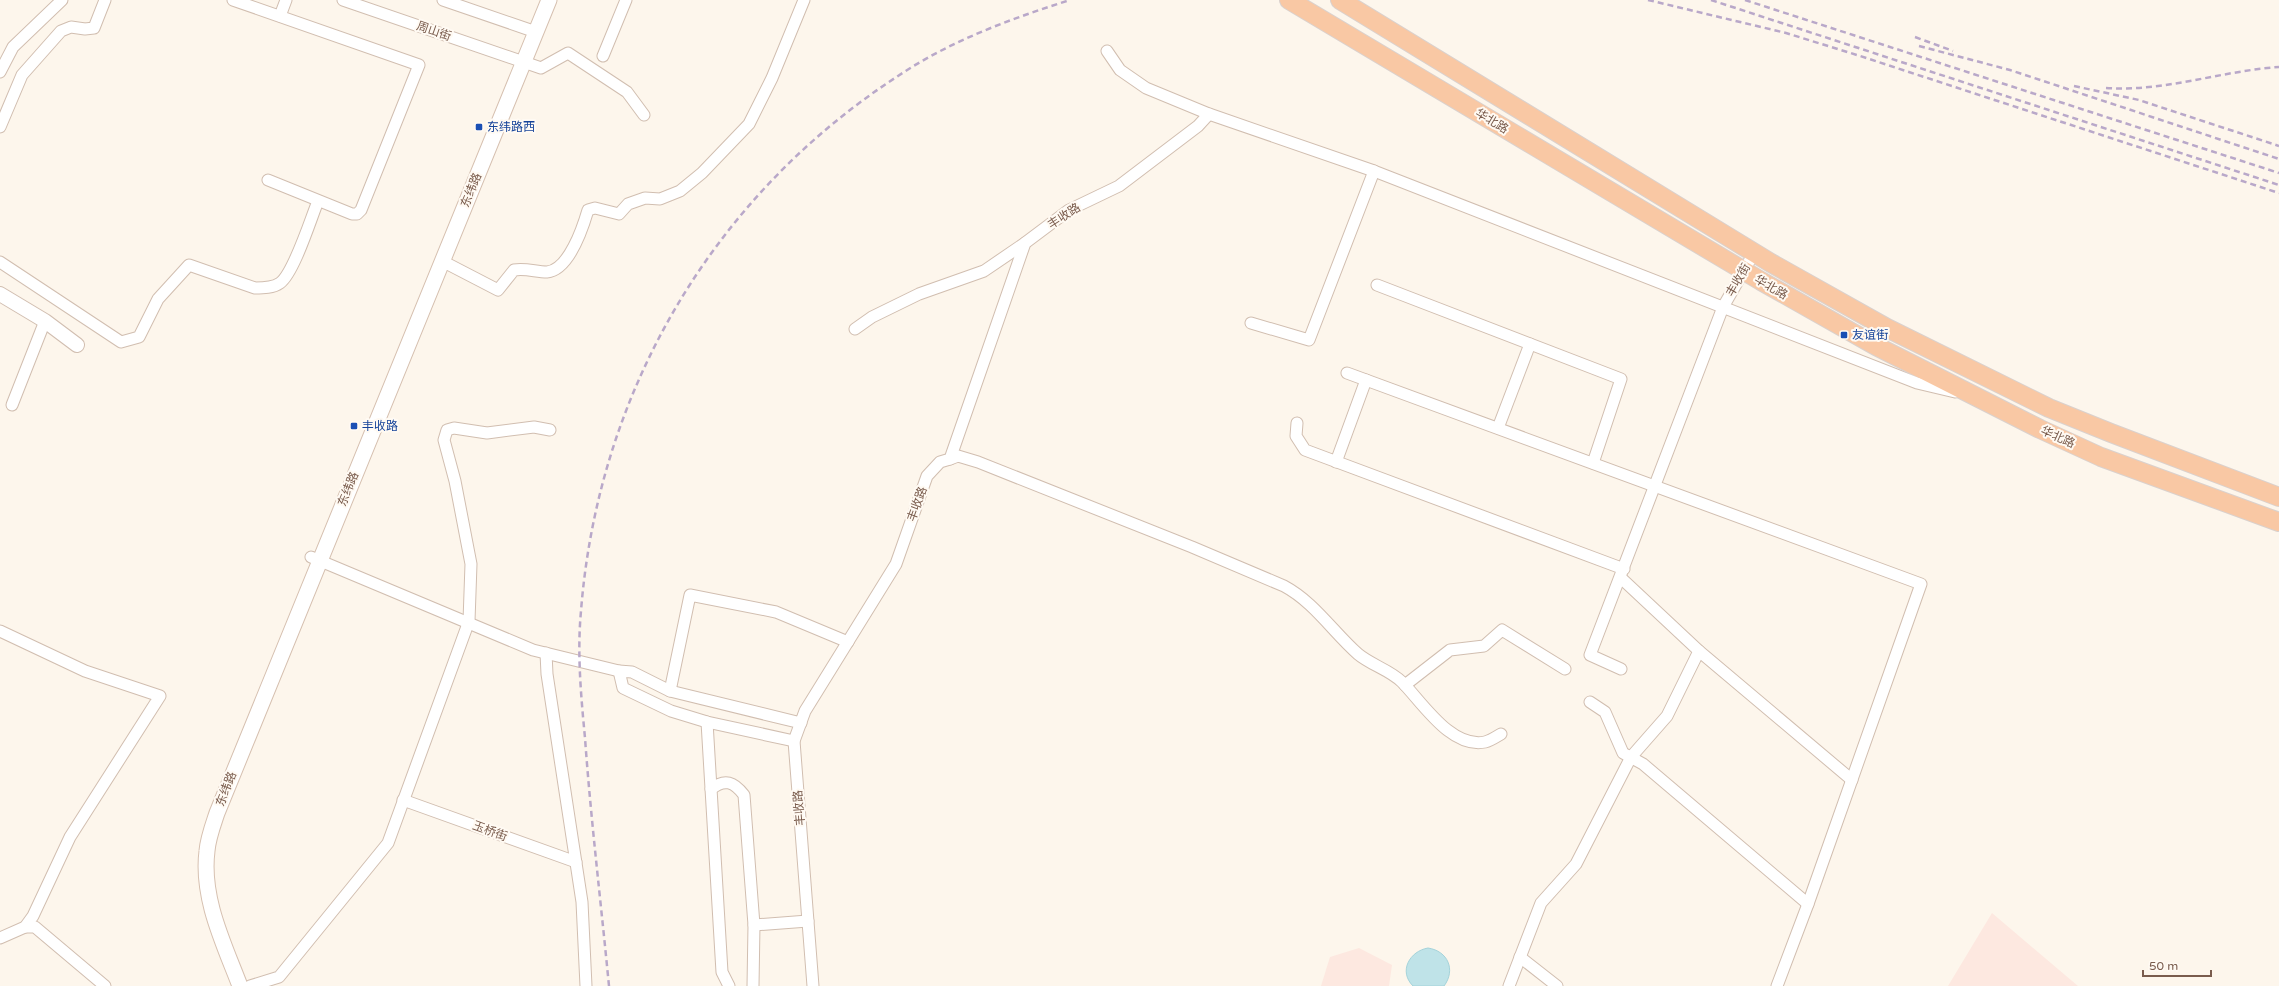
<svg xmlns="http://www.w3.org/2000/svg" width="2279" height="986" font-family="'Varela Round','Noto Sans SC',sans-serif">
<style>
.commercial{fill:#fde8e0}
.water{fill:#bfe3e8;stroke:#a5d3da}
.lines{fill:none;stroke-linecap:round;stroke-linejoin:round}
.minor-casing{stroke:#d1beb0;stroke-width:13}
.tertiary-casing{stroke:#d1beb0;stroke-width:16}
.secondary-casing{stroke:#d6c0b0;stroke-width:17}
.trunk-casing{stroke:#dad1cd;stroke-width:20}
.minor{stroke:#fff;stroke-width:11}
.tertiary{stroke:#fff;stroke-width:14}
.secondary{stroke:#fff;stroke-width:15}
.trunk{stroke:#f9c8a4;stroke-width:18}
.rail{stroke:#b9a8c9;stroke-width:2.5;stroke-dasharray:6 4;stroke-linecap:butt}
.transit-dot{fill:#1a4fb4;stroke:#fffaf3;stroke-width:1.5}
.labels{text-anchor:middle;stroke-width:4;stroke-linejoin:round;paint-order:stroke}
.street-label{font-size:12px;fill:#7a5c4d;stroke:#fffaf3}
.transit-label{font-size:12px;fill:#164399;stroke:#fffaf3;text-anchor:start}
</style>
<rect width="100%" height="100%" fill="#fdf6ec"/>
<g class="commercial">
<path d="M1992,913L2078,986H1948Z"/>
<path d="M1359,948L1392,965L1389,986H1321L1330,957Z"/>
</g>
<path class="water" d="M1428,948C1448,951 1456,970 1444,986H1413C1398,971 1410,951 1428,948Z"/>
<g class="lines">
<g class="minor-casing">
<g id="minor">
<path d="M233,0L419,65L361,210L357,214H352L268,180"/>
<path d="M343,0L541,68L568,53L627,92L644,115"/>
<path d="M443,0L536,32"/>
<path d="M280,16L286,0"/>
<path d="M1107,51L1120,70L1146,88L1209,114L1374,171L1917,383L1955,392"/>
<path d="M603,56L626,0"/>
<path d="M0,72L13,47L62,0"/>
<path d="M0,127L22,75L61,31L71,27L85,29L94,28L105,0"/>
<path d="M442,261L498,290L514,270C526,268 536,272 547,272C569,270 583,227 588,210L595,208L619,214L628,204L645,198L660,199L680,191L702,173L749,124L772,78L804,0"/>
<path d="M0,262L121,342L139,337L158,299L189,265L255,288C263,288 273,288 280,283C294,273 311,218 318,201"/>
<path d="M1377,285L1621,379L1593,463"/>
<path d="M1251,323L1309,340L1374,171"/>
<path d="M855,329L872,317L919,294L984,271L1025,243"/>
<path d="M1347,373L1921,584L1808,904L1777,986"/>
<path d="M12,405L45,321"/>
<path d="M1297,423L1296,436L1305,450L1624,569"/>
<path d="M1498,428L1530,344"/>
<path d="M950,459L958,456L978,462L1192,547L1284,586C1314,602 1333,632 1358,654C1371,665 1390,670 1402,682C1422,702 1451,749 1485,742C1490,741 1496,737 1501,734"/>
<path d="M1336,462L1366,380"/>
<path d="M311,557L533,650L619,671"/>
<path d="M1621,578L1699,651L1852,780"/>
<path d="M0,631L85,671L160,696L70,837L33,916L25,927L0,938"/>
<path d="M546,653L547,674L582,902L586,986"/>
<path d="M1621,669L1590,655L1723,307L1754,253"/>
<path d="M1405,685L1450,650L1484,646L1502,630L1565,669"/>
<path d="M670,691L690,595L776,612L848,642"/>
<path d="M1590,702L1605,712L1623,753L1643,764L1808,904"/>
<path d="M707,722L722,972L729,986"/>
<path d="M794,741L707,722L671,711L623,688L619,671L632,672L670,691L801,723"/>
<path d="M711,789C725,778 734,782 744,795L754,925L753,986"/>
<path d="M403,800L576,862"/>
<path d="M754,925L808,921"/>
<path d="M25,927H35L105,986"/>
<path d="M1520,957L1557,986"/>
<path d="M250,986L279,977L388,843L469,621L471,564L455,481L444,440L447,430L454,428L487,433L534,427L550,430"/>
<path d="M813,986L794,741L805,711L896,564L927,476L940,462L950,459L1025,243L1069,210L1119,186L1198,126L1209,114"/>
<path d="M1509,986L1541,903L1576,864L1631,757L1667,716L1699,651"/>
</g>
</g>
<g class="tertiary-casing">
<path id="tertiary" d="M0,294L45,321L77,345"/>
</g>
<g class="secondary-casing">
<path id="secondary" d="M240,986C224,944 201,898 207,851C208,838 213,825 217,813L549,0"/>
</g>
<g class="trunk-casing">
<g id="trunk">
<path d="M1289,0L1761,281L1876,346L2040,429L2101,457L2279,522"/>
<path d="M1340,0L1771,263L1887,328L2049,408L2111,433L2279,497"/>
</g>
</g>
<use href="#minor" class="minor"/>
<use href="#tertiary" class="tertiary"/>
<use href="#secondary" class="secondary"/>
<use href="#trunk" class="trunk"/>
<g class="rail">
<path d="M1648,0L1786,33L1857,55L2279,193"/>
<path d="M1711,0L2279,185"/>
<path d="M1745,0L2279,173"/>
<path d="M1915,37L1953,51"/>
<path d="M1919,46L2010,70L2279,159"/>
<path d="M2074,86L2139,100L2279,146"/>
<path d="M2106,88C2165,92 2220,71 2279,67"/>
<path d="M609,986C601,903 591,821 585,738C581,696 577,653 581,611C598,392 713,196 898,76C950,41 1010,19 1070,0"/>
</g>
</g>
<g class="transit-dot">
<rect x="475" y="123" width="8" height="8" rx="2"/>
<rect x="1840" y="331" width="8" height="8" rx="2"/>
<rect x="350" y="422" width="8" height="8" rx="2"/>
</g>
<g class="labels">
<g class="street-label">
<text transform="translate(434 31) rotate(19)" y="4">周山街</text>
<text transform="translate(1492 121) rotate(31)" y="4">华北路</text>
<text transform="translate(471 190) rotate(-68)" y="4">东纬路</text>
<text transform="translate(1064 216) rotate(-33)" y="4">丰收路</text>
<text transform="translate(1738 280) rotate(-60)" y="4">丰收街</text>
<text transform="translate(1771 287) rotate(30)" y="4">华北路</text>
<text transform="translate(2058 437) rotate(24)" y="4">华北路</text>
<text transform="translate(348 489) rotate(-68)" y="4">东纬路</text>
<text transform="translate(917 504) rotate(-70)" y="4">丰收路</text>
<text transform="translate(226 789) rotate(-69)" y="4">东纬路</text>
<text transform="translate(799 808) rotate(-95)" y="4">丰收路</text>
<text transform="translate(490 831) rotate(20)" y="4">玉桥街</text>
</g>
<g class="transit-label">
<text x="487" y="131">东纬路西</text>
<text x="1852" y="339">友谊街</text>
<text x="362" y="430">丰收路</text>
</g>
</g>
<path d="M2143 970v6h68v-6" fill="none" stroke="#7a5c4d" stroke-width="2"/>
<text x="2149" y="970" font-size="12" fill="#7a5c4d" stroke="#fffaf3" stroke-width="3" paint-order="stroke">50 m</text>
</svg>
